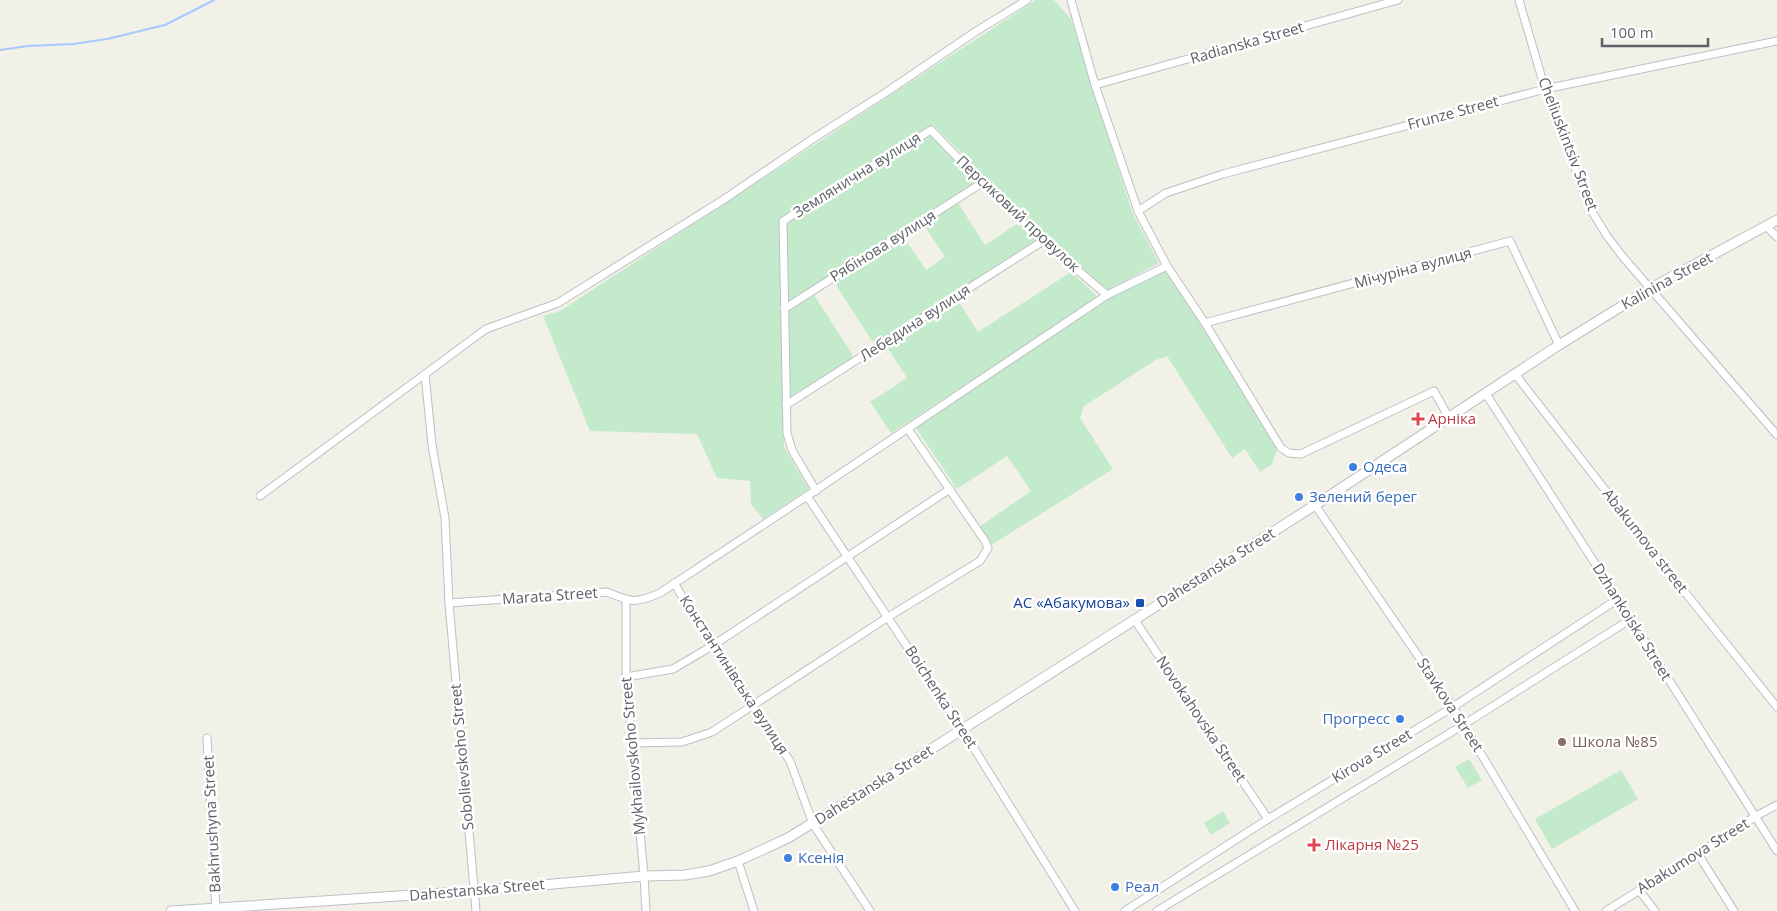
<svg xmlns="http://www.w3.org/2000/svg" width="1777" height="911" font-family="'Open Sans',sans-serif">
<style>
.green{fill:#c3eacb}
.lines{fill:none;stroke-linecap:round;stroke-linejoin:round}
.stream{stroke:#a9c8ff;stroke-width:2}
.minor-casing{stroke:#bebfc6;stroke-width:9}
.tertiary-casing{stroke:#bebfc6;stroke-width:11}
.minor{stroke:#fff;stroke-width:7}
.tertiary{stroke:#fff;stroke-width:9}
.health-dot{fill:#e0444e;stroke:#fff;stroke-width:2}
.shop-dot{fill:#3f7fe0;stroke:#fff;stroke-width:2}
.transit-dot{fill:#1a4fb4;stroke:#fff;stroke-width:2}
.education-dot{fill:#8d6e63;stroke:#fff;stroke-width:2}
.labels{text-anchor:middle;stroke-width:5;stroke-linejoin:round;paint-order:stroke}
.street-label{font-size:15px;fill:#5e6168;stroke:#fff}
.health-label{font-size:15px;fill:#be3a42;stroke:#fff;text-anchor:start}
.shop-label{font-size:15px;fill:#366cbe;stroke:#fff;text-anchor:start}
.transit-label{font-size:15px;fill:#164399;stroke:#fff;text-anchor:end}
.education-label{font-size:15px;fill:#785e54;stroke:#fff;text-anchor:start}
</style>
<rect width="100%" height="100%" fill="#f1f1e7"/>
<g class="green">
<path d="M1036,0H1054L1071,19L1132,212L1159,263L1108,290L1046,238L933,125L780,218L784,447L809,489L763,519L751,504L750,481L717,478L697,434L590,431L543,316L560,311Z"/>
<path d="M931,133L977,183L785,305V224Z"/>
<path d="M958,203L985,245L1017,224L1036,241L877,343L872,341L834,282L904,238L926,270L945,257L924,225Z"/>
<path d="M1166,269L1278,447L1272,464L1260,472L1245,449L1232,458L1167,356L1156,360L1084,406L1080,418L1113,469L991,545L980,527L982,525L1031,491L1007,456L957,489L916,428L1105,299Z"/>
<path d="M1071,272L1096,295L1094,301L891,433L870,402L907,378L887,347L958,301L978,332Z"/>
<path d="M814,295L852,354L851,360L789,400L785,313Z"/>
<path d="M1469,759L1482,780L1468,788L1455,767Z"/>
<path d="M1621,770L1638,799L1552,849L1535,819Z"/>
<path d="M1223,811L1230,823L1211,835L1204,823Z"/>
</g>
<g class="lines">
<path class="stream" d="M0,50L28,46L73,44L107,39L165,25L214,0"/>
<g class="minor-casing">
<g id="minor">
<path d="M1071,0L1095,85L1138,211L1167,266L1205,323L1281,448L1289,453L1301,454L1434,391L1449,418"/>
<path d="M1519,0L1545,89L1591,210L1607,236L1623,257L1777,435"/>
<path d="M1095,85L1398,0"/>
<path d="M1138,211L1166,193L1223,174L1545,89L1777,41"/>
<path d="M1767,227L1777,237"/>
<path d="M784,309L982,183"/>
<path d="M1205,323L1510,241L1559,345"/>
<path d="M425,374L432,445L445,518L449,603L476,911"/>
<path d="M1515,374L1672,576L1777,707"/>
<path d="M1486,394L1623,607L1777,851"/>
<path d="M786,405L1043,241"/>
<path d="M816,491L792,450L787,433L783,221L931,130L982,183L1043,241L1107,295"/>
<path d="M260,496L486,329L558,303L723,200L814,138L885,93L975,32L1027,0"/>
<path d="M1315,505L1453,707L1575,911"/>
<path d="M674,583L712,646L790,761L813,824L870,911"/>
<path d="M626,600V677L644,876L646,911"/>
<path d="M449,603L607,592C631,602 635,604 660,593L807,496"/>
<path d="M1134,619L1268,819"/>
<path d="M626,677L673,669L712,646L950,489"/>
<path d="M207,738L216,911"/>
<path d="M632,743L682,742L712,732L888,617L980,561L988,548L985,541L908,429"/>
<path d="M1698,854L1734,911"/>
<path d="M738,861L754,911"/>
<path d="M1639,890L1655,911"/>
<path d="M1075,911L962,729L807,496L1107,295L1167,266"/>
<path d="M1125,911L1268,819L1453,707L1618,599"/>
<path d="M1157,911L1463,725L1631,619"/>
<path d="M1606,911L1698,854L1756,816L1777,805"/>
</g>
</g>
<g class="tertiary-casing">
<path id="tertiary" d="M171,911L474,891L644,876L685,875L709,871L738,861L788,838L881,781L1323,500L1559,345L1651,288L1777,220"/>
</g>
<use href="#minor" class="minor"/>
<use href="#tertiary" class="tertiary"/>
</g>
<g class="health-dot">
<path d="M1415.5 411.5h5v5h5v5h-5v5h-5v-5h-5v-5h5z"/>
<path d="M1311.5 837.5h5v5h5v5h-5v5h-5v-5h-5v-5h5z"/>
</g>
<g class="shop-dot">
<circle cx="1353" cy="467" r="5"/>
<circle cx="1299" cy="497" r="5"/>
<circle cx="1400" cy="719" r="5"/>
<circle cx="788" cy="858" r="5"/>
<circle cx="1115" cy="887" r="5"/>
</g>
<rect class="transit-dot" x="1135" y="598" width="10" height="10" rx="2.5"/>
<circle class="education-dot" cx="1562" cy="742" r="5"/>
<g class="labels">
<g class="street-label">
<text transform="translate(1247 43) rotate(-16)" y="5">Radianska Street</text>
<text transform="translate(1453 113) rotate(-15)" y="5">Frunze Street</text>
<text transform="translate(1568 144) rotate(69)" y="5">Cheliuskintsiv Street</text>
<text transform="translate(857 175) rotate(-32)" y="5">Землянична вулиця</text>
<text transform="translate(1018 214) rotate(43)" y="5">Персиковий провулок</text>
<text transform="translate(883 246) rotate(-32)" y="5">Рябінова вулиця</text>
<text transform="translate(1413 268) rotate(-15)" y="5">Мічуріна вулиця</text>
<text transform="translate(1667 281) rotate(-29)" y="5">Kalinina Street</text>
<text transform="translate(915 323) rotate(-33)" y="5">Лебедина вулиця</text>
<text transform="translate(1645 541) rotate(52)" y="5">Abakumova street</text>
<text transform="translate(1216 568) rotate(-32)" y="5">Dahestanska Street</text>
<text transform="translate(550 596) rotate(-4)" y="5">Marata Street</text>
<text transform="translate(1632 622) rotate(58)" y="5">Dzhankoiska Street</text>
<text transform="translate(734 675) rotate(57)" y="5">Константинівська вулиця</text>
<text transform="translate(941 697) rotate(57)" y="5">Boichenka Street</text>
<text transform="translate(1450 705) rotate(57)" y="5">Stavkova Street</text>
<text transform="translate(1201 719) rotate(56)" y="5">Novokahovska Street</text>
<text transform="translate(633 756) rotate(-95)" y="5">Mykhailovskoho Street</text>
<text transform="translate(1372 756) rotate(-31)" y="5">Kirova Street</text>
<text transform="translate(462 757) rotate(-95)" y="5">Sobolievskoho Street</text>
<text transform="translate(874 785) rotate(-32)" y="5">Dahestanska Street</text>
<text transform="translate(212 824) rotate(-93)" y="5">Bakhrushyna Street</text>
<text transform="translate(1693 856) rotate(-32)" y="5">Abakumova Street</text>
<text transform="translate(477 890) rotate(-5)" y="5">Dahestanska Street</text>
</g>
<g class="health-label">
<text x="1428" y="424">Арніка</text>
<text x="1325" y="850">Лікарня №25</text>
</g>
<g class="shop-label">
<text x="1363" y="472">Одеса</text>
<text x="1309" y="502">Зелений берег</text>
<text x="1390" y="724" text-anchor="end">Прогресс</text>
<text x="798" y="863">Ксенія</text>
<text x="1125" y="892">Реал</text>
</g>
<g class="transit-label">
<text x="1130" y="608">АС «Абакумова»</text>
</g>
<g class="education-label">
<text x="1572" y="747">Школа №85</text>
</g>
</g>
<path d="M1602 38v8h106v-8" fill="none" stroke="#5e6168" stroke-width="2.5"/>
<text x="1610" y="38" font-size="15" fill="#5e6168" stroke="#ffffff" stroke-width="4" paint-order="stroke">100 m</text>
</svg>
